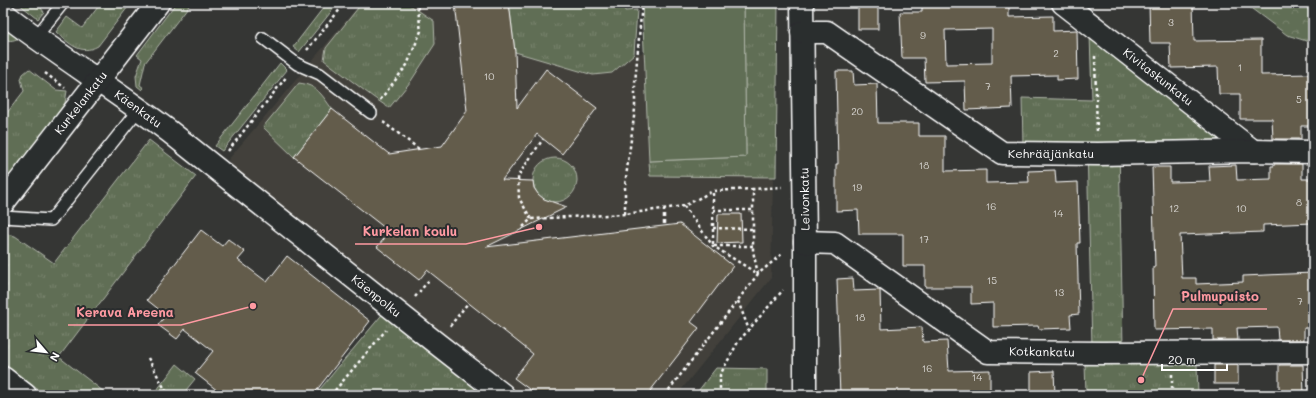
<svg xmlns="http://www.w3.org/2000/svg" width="1316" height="398" font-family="Mali,sans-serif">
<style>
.built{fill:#43413b}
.grass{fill:url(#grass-tufts);stroke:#b0b6aa}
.forest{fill:url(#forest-crowns);stroke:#b0b6aa}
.garden{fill:#616e55;stroke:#b0b6aa}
.building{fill:#635c4c;stroke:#fff;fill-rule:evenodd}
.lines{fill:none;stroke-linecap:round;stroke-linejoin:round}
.lane-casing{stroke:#fff;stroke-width:14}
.street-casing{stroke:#fff;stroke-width:25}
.secondary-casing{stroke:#fff;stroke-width:25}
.path{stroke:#fff;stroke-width:2.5;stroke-dasharray:3 3;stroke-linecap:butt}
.lane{stroke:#2a2d2e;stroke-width:11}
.street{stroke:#2a2d2e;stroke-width:22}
.secondary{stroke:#2a2d2e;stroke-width:22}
.labels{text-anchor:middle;stroke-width:4;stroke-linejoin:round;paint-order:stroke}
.number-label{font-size:10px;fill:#d8d6d2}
.street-label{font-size:12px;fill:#fff;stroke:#2a2d2e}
.leader{fill:none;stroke:#ff9aa2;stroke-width:1.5}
.callout-dot{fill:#ff9aa2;stroke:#2a2d2e;stroke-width:1.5}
.callout-label{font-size:13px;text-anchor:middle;font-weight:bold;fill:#ff9aa2;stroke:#2a2d2e;stroke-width:4;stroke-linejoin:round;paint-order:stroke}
</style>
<defs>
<pattern id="grass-tufts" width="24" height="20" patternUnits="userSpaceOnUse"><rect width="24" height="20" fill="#616e55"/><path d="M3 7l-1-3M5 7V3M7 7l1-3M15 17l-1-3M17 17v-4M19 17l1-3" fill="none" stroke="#79846e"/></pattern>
<pattern id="forest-crowns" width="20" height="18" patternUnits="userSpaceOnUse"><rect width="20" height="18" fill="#616e55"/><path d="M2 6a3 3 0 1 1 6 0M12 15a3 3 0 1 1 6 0" fill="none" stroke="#79846e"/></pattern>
</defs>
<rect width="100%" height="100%" fill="#353634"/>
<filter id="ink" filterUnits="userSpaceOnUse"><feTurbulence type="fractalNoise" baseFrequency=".025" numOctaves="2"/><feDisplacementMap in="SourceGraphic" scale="8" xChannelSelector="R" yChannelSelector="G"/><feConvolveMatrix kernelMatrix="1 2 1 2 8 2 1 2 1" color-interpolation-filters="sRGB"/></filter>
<g filter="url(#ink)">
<path class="built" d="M361,3H509L612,73L634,54L644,53L650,175L773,176L771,278L677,395H519L234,171L228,160Z"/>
<g class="grass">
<path d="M18,3H45L41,8L44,12L38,19Z"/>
<path d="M101,3H131L98,46C80,56 69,43 56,32L67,17L82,28Z"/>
<path d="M176,3H191L145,63L140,85L144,88L142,90L137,86L136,76L142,59L137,55Z"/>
<path d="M327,3H338L299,52L293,47Z"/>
<path d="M362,3H407L434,21L435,44L411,81L389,108L373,97L324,60L326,48Z"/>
<path d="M509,3H624L625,11L637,10L634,54L612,73L593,75L515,52Z"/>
<path d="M744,3H778L776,177L650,176L649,161L746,157Z"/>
<path d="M3,26L19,38C12,41 9,42 3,37Z"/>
<path d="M1090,34L1228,142L1119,146L1123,348L1092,347L1087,147L1023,146L1022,98L1092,100Z"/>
<path d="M280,63L287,70L222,151L215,146Z"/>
<path d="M29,69L56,90L67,91L65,103L59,112L26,157L3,184V118L24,91L21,79L23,74Z"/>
<path d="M299,83C317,85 322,95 332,109L294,157L263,127Z"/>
<path d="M149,140L196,176L59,357L108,395H45L3,363V233L15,236L54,263Z"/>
<circle cx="555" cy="180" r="22"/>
<path d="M385,311L486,395H315Z"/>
<path d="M1085,363L1197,364L1198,395H1086Z"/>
<path d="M177,364L195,379L182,395H153Z"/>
<path d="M716,368L767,369V395H695Z"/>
</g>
<path class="forest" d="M1244,3H1313V43L1287,35Z"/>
<path class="garden" d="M642,3H744L746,157L649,161Z"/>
<g class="building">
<path d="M455,3H509L515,52L517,108L546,69L597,108L562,154L537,134L502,180L533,181L534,188L538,194L544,199L567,207L486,247L680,224L733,266L691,322L699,328L647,395H537L514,378L533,354L427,270L419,280L377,247L390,232L294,157L332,109L389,154L442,146L467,111Z"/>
<rect x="858" y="3" width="20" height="26"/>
<path d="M969,3H1009V17L1053,16V31L1077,30L1078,79L1057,80V75L1011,76L1012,108L966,110L965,81L925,82L924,58H902L900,12H922V6L969,5ZM992,29V63L946,64L945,30Z"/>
<path d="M1149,3H1193L1194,41L1261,40V75L1313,74V126H1301V139H1273L1272,119H1240V94H1219L1218,67L1171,68L1170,43H1150Z"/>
<path d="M836,71H853L854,85L877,84L878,123H919V136H945V171L986,170V183L1029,182L1028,171L1055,170L1056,183L1078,182L1080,243H1077L1079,314L1070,315L1071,328L1039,329L1038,326L993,327V303L971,304V287H925V266H903V234H859L858,210L836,211V164H838Z"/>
<path d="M1274,164H1302V179H1313V223L1263,225V232L1180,235L1182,278H1196V284L1243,282V276L1313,273V328H1304V340H1278L1277,327L1237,328L1238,340H1213V329L1154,330L1153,267H1155L1152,167H1170V182L1210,181L1209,166L1236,165L1237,180L1271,179V166H1274Z"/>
<path d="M718,214H741L742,242L717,243Z"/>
<path d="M201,230L222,246L228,239L245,252L238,260L267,282L287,256L370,321L313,395H223L195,373L213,351L185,329L177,339L158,325L166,315L147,300Z"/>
<path d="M853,278L854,291L880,290L881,329L922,327L923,342L947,341L949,371L990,370V395H840L839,370H840L837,279Z"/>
<rect x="1214" y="365" width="24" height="19"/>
<path d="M1279,365H1303L1304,395H1279Z"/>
<path d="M1053,371H1054L1055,395H1031V372Z"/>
</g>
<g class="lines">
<g class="lane-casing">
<g id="lane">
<path d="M35,38L63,3"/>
<path d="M263,38L297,64L320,74L371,113"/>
<path d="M3,217L51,220L139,109"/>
</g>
</g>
<g class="street-casing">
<g id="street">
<path d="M802,3L805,242V395"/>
<path d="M1063,3L1253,151"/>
<path d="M3,13C57,55 115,90 170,132L436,343L503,395"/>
<path d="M802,32H827L1002,153L1098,154L1253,151L1313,152"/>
<path d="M805,242L835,243L988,352L1102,353L1313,352"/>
<path d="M3,378L25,395"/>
</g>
</g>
<g class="secondary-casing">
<path id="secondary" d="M3,203L158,3"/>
</g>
<g class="path">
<path d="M307,50L345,3"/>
<path d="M1095,56L1097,133"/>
<path d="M45,73L65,88"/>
<path d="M380,100L407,65L421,31L417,3"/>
<path d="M383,122L419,149"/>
<path d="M228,151L287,76"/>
<path d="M753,189L713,191V246H753"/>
<path d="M684,206L713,246L758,274"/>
<path d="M664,209V226"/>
<path d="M713,210H753"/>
<path d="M625,214V185L635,109V83L642,3"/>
<path d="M531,219L519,198L518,176L543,139"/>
<path d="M523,227L531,219L625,214L684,206L713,191"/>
<path d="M713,228L753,229"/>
<path d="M758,274L753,251V189L782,187"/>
<path d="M415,297L429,280"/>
<path d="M738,301L749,330"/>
<path d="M450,326L468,303"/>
<path d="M148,358L168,395"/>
<path d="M1172,374V395"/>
<path d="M331,395L386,330"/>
<path d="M665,395L758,274L783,253"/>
<path d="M720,395V375L738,342L783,290"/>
</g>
<use href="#lane" class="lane"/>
<use href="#street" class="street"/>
<use href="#secondary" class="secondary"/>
</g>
</g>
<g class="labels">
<g class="number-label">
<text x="1171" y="26">3</text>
<text x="923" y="39">9</text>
<text x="1056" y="57">2</text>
<text x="1240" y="71">1</text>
<text x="489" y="80">10</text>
<text x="988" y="90">7</text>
<text x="1299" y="103">5</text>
<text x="857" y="115">20</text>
<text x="924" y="169">18</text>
<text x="857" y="191">19</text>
<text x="1299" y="206">8</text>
<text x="991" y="210">16</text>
<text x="1174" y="212">12</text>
<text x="1241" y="212">10</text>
<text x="1058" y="217">14</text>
<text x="924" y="243">17</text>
<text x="992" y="284">15</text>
<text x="1059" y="296">13</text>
<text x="1300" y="305">7</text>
<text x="860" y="321">18</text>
<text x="927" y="372">16</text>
<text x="977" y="381">14</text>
</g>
<g class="street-label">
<text transform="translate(1158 77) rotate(38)" y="4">Kivitaskunkatu</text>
<text transform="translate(81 103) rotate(-52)" y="4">Kurkelankatu</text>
<text transform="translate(138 109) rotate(36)" y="4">Käenkatu</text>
<text x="1051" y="158">Kehrääjänkatu</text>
<text transform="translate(805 199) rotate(-91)" y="4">Leivonkatu</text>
<text transform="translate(376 296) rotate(39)" y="4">Käenpolku</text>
<text transform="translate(1042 352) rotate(1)" y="4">Kotkankatu</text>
</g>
</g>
<path class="leader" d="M539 227L466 244H355M1141 380L1173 309H1267M253 306L181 325H68"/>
<g class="callout-dot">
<circle cx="539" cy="227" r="4"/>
<circle cx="1141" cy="380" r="4"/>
<circle cx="253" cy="306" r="4"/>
</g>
<g class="callout-label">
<text x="410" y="236">Kurkelan koulu</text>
<text x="1220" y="301">Pulmupuisto</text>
<text x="125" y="317">Kerava Areena</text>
</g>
<rect width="1316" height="398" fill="none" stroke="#2a2d2e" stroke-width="16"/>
<rect x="8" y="8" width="1300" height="382" fill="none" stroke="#fff" stroke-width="1.5" filter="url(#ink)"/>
<g transform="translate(46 352) rotate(118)" stroke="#2a2d2e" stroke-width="3" paint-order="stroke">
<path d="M0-3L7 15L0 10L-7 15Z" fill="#ffffff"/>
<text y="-6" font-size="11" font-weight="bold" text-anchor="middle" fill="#ffffff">N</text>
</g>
<path d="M1162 364v6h65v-6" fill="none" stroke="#ffffff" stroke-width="2"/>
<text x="1168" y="364" font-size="12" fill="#ffffff" stroke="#2a2d2e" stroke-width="3" paint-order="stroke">20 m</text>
</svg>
